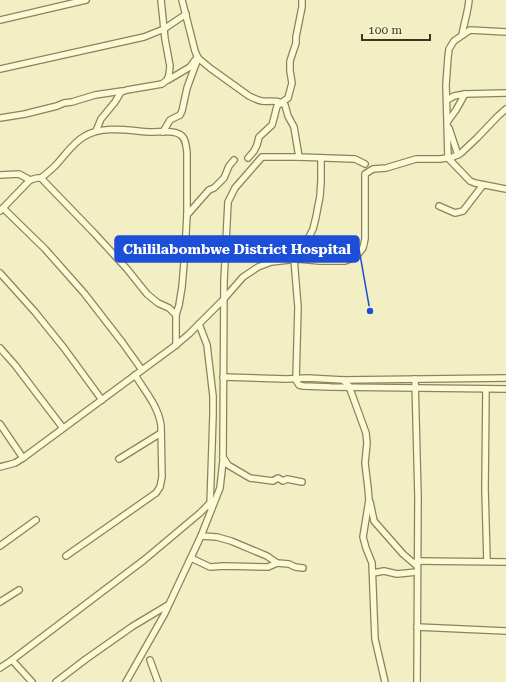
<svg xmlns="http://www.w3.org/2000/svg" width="506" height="682" font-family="'Roboto Serif',serif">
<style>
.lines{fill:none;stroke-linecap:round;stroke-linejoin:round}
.street-casing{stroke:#8d8258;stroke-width:8}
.street{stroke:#fbfad7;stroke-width:5.5}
.leader{fill:none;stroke:#1d4ed8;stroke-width:1.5}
.callout-dot{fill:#1d4ed8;stroke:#f8f7d3;stroke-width:1.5}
.callout{fill:#1d4ed8;stroke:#1d4ed8;stroke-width:1.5}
.callout-label{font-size:14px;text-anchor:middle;font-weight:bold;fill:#fff}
</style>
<rect width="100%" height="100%" fill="#f1efc3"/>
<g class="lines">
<g class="street-casing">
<g id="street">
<path d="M182,0L195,51L198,58L210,68L249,96C253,98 257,100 262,101C271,102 277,99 285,105L288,116L294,127L299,157L355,159L365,164"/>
<path d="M0,20L86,0"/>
<path d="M506,32L470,30L454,41L449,49L448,57L446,85L448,158L470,181L475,183L506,189"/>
<path d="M462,35C464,23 468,12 469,0"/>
<path d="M0,69L144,37L164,29L186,14"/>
<path d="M168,80L190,67L196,59"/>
<path d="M447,100L454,96L465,94L506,93"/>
<path d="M0,118L25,114L57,106L64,103L72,102L95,95L122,91"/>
<path d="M448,121L456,110L465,94"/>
<path d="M449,128L458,155"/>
<path d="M96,131L101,119L115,102L121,92L127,90L162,84L167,80L169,75L170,66L165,39L161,0"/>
<path d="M163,132L170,120L180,115L182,111L187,88L198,58"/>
<path d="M248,158L254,151L257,145L259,137L272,125L274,118L277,106L288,98L292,83L290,71V61L296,43V37L302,7V0"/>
<path d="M0,175L19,174L30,180"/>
<path d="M41,178C46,174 51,170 55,166C65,156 72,143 85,136C104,125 131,131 151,132C160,132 171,130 179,134C186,137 186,146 187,152V215L185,251L182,287L179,305L176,315"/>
<path d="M439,206L455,213L463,211L483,185"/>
<path d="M3,208L30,180L37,178H41L95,234L127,269L147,294L158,303L169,308L176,315V345"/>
<path d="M0,211L3,208L45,249L84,293L122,342L142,370"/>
<path d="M187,215L209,190L214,188L224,178L229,166L234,160"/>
<path d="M294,259L298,307L296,380L299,385L303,386L331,387L506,389"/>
<path d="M298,259L313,229L316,217L320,196L321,181V158"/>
<path d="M0,273L35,312L64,348L102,400"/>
<path d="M199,324L207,345L213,396V415L210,507"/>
<path d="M0,348L15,365L63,428"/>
<path d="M223,377L286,379L308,378L343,380L506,378"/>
<path d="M415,379L418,497L417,682"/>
<path d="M343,380L349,386L350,389L366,433L367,443L365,463L368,488L369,500L363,537L366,548L372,563L375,639L385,682"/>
<path d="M486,389L485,489L487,561"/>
<path d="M0,424L23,458"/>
<path d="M223,457L228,465L250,478L273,481L278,478L283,481L287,479L302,482"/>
<path d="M119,459L161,433"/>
<path d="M0,467L15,463L23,458L176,345L189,334L222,301L243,277L258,267L271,262L298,259L320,261H345L356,257L363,248L365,239V174L373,169L386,168L416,159H440L453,157L461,153L477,138L498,116L506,109"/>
<path d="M370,502L374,521L403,554L417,566"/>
<path d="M201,536L217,537L231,541L267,556L277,563L289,564L295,567L303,568"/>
<path d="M0,546L36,520"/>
<path d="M66,556L156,493L160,487L162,477L161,425C158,406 145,391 135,375"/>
<path d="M191,558L210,567L224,566L268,567L277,563"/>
<path d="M417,561L506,562"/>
<path d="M373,573L384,571L397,574L417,572"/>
<path d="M0,602L19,590"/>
<path d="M417,627L506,631"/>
<path d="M12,660L144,560L200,513L210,503"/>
<path d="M150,660L158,682"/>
<path d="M0,668L12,660L32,682"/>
<path d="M56,682L86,659L133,626L168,605"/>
<path d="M126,682L164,615L201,536L220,488L223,461L224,281L228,202L235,188L262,157H299"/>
</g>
</g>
<use href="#street" class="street"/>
</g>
<path class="leader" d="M370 311L359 249"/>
<circle class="callout-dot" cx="370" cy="311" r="4"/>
<rect class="callout" x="115" y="236" width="244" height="26" rx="4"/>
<g class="callout-label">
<text x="237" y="254">Chililabombwe District Hospital</text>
</g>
<path d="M362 34v6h68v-6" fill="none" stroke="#3c341d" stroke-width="2"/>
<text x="368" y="34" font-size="12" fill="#3c341d" stroke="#f8f7d3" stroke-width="3" paint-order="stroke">100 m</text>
</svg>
